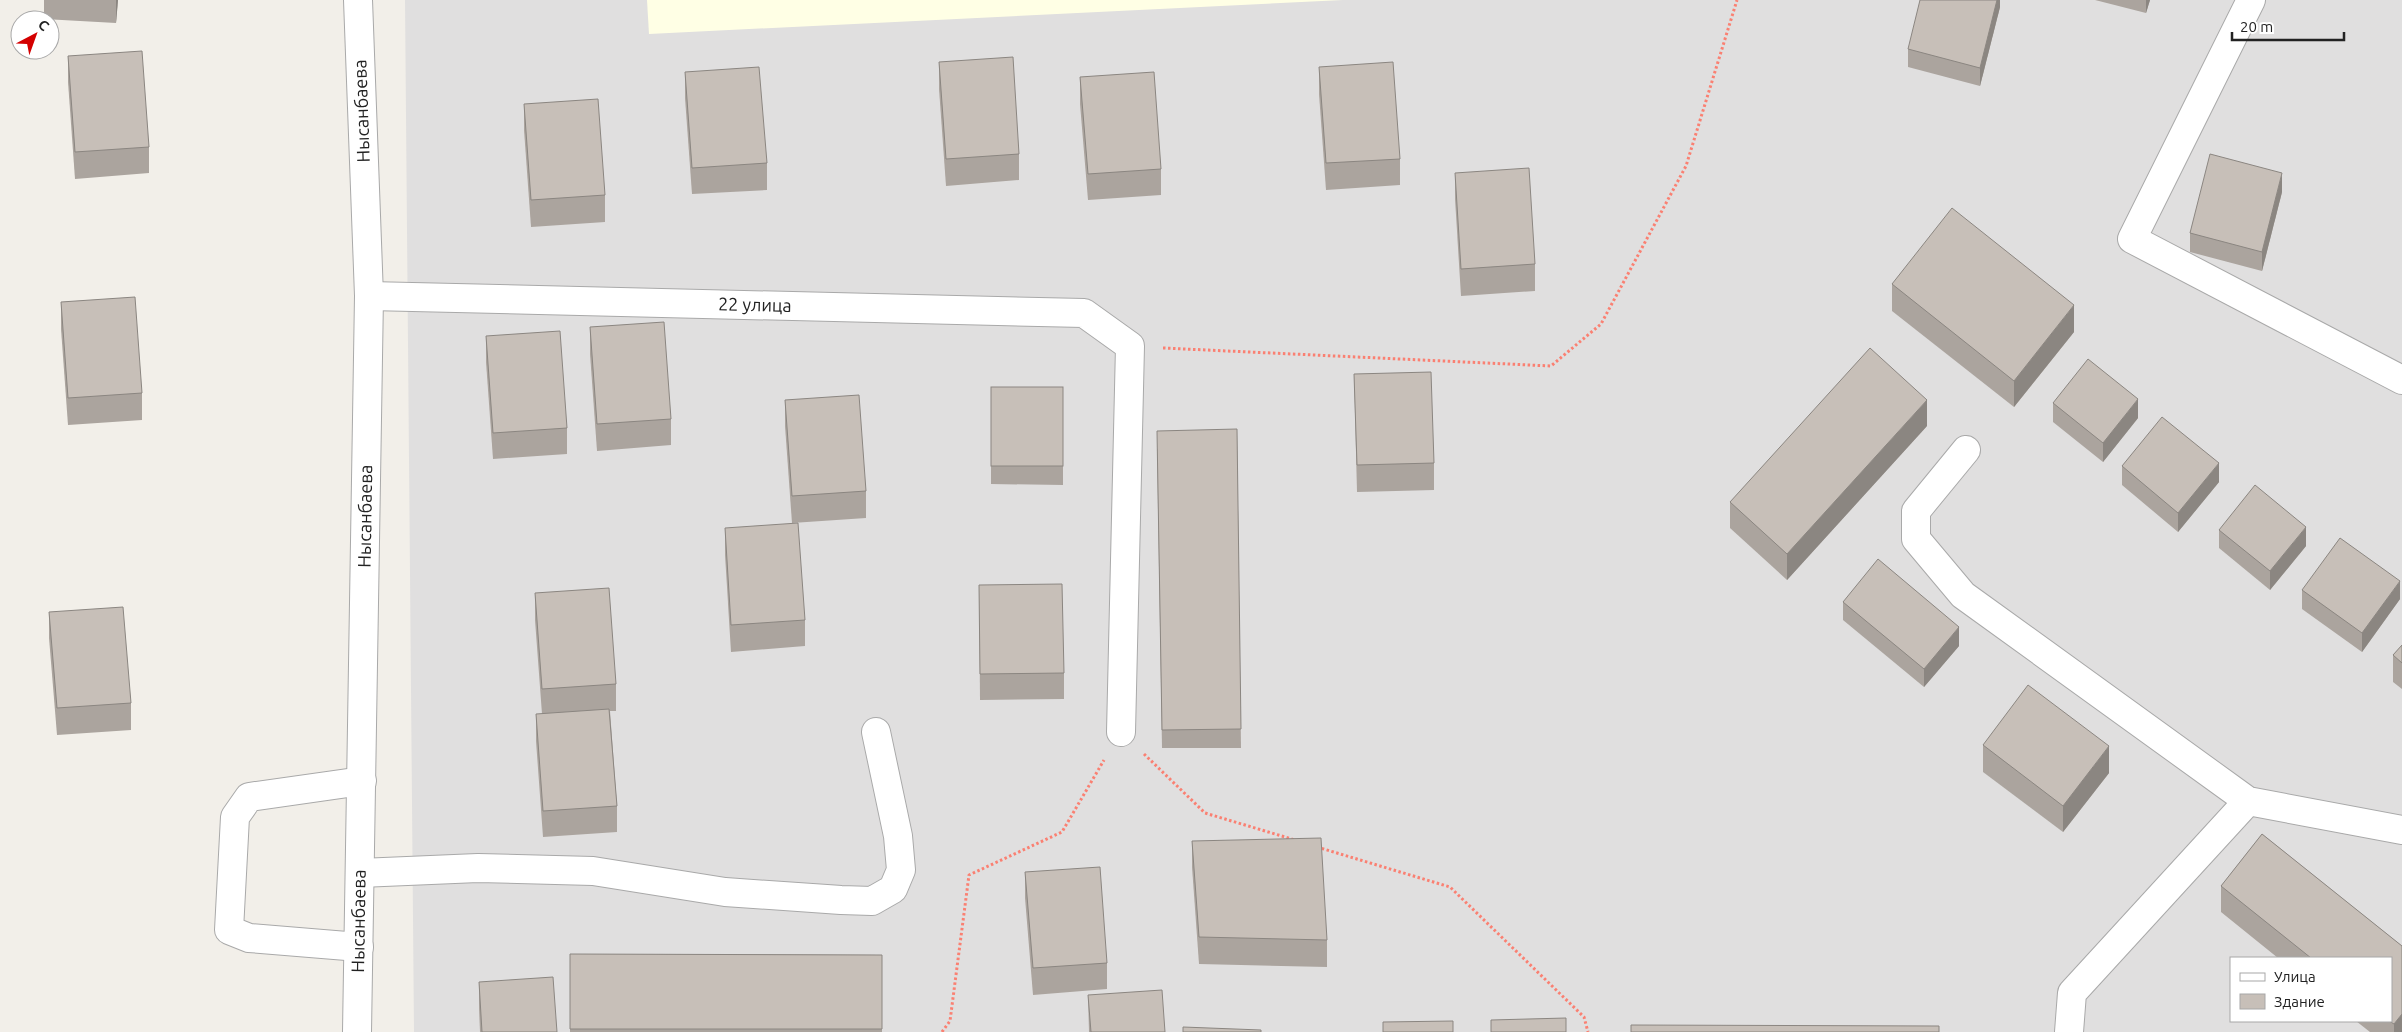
<svg xmlns="http://www.w3.org/2000/svg" width="2402" height="1032" font-family="Ubuntu,sans-serif">
<style>
.residential{fill:#e0dfdf;fill-rule:evenodd}
.education{fill:#ffffe5}
.lines{fill:none;stroke-linecap:round;stroke-linejoin:round}
.minor-casing{stroke:#a9a9a9;stroke-width:30}
.path{stroke:#fa8072;stroke-width:3;stroke-dasharray:2.5 2.5;stroke-linecap:butt}
.minor{stroke:#fff;stroke-width:28}
.wall{fill:#aba49e}
.shaded-wall{fill:#8b8681}
.building{fill:#c7bfb8;stroke:#8b8681}
.labels{text-anchor:middle;stroke-width:5;stroke-linejoin:round;paint-order:stroke}
.street-label{font-size:18px;fill:#222;stroke:#fff}
</style>
<rect width="100%" height="100%" fill="#f2efe9"/>
<path class="residential" d="M405,0H2402V1032H414ZM2231,958H2391V1021H2231Z"/>
<path class="education" d="M647,0H1343L649,34Z"/>
<g class="lines">
<g class="minor-casing">
<g id="minor">
<path d="M2251,0L2132,239L2402,380"/>
<path id="s1" d="M369,296L1084,313L1130,346L1121,732"/>
<path d="M1966,450L1916,511V539L1963,595L2248,801L2402,830"/>
<path d="M360,873L478,868L593,871L725,892L841,900L872,901L893,889L901,870L898,836L876,732"/>
<path d="M359,947L249,938L229,930L235,817L249,797L362,781"/>
<path id="s2" d="M357,1032L369,296L358,0"/>
<path d="M2069,1032L2072,993L2248,801"/>
</g>
</g>
<g class="path">
<path d="M1163,348L1551,366L1601,324L1686,166L1737,0"/>
<path d="M1144,754L1205,813L1295,840"/>
<path d="M1317,847L1450,887L1584,1017L1588,1032"/>
<path d="M942,1032L950,1021L969,875L1062,832L1104,760"/>
</g>
<use href="#minor" class="minor"/>
</g>
<g class="wall">
<path d="M44,0H118L116,23L44,19Z"/>
<path d="M2000,0V7L1980,86L1908,67V49Z"/>
<path d="M2095,0H2150L2146,13Z"/>
<path d="M68,56L149,147V173L75,179L68,82Z"/>
<path d="M939,62L1019,154V180L946,186L939,89Z"/>
<path d="M1319,67L1400,159V185L1326,190L1319,94Z"/>
<path d="M685,72L767,163V190L692,194L685,98Z"/>
<path d="M1080,77L1161,169V195L1088,200L1080,104Z"/>
<path d="M524,104L605,195V222L531,227L524,130Z"/>
<path d="M1455,173L1535,264V291L1461,296L1455,199Z"/>
<path d="M2282,192L2262,271L2190,252V233Z"/>
<path d="M1892,284L2074,332L2014,407L1892,311Z"/>
<path d="M61,302L142,393V420L68,425L61,329Z"/>
<path d="M590,327L671,419V445L597,451L590,354Z"/>
<path d="M486,336L567,428V454L493,459L486,362Z"/>
<path d="M1354,374L1434,463V490L1357,492Z"/>
<path d="M991,387H1063V485L991,484Z"/>
<path d="M785,400L866,491V518L792,523L785,426Z"/>
<path d="M2053,403L2138,418L2103,462L2053,422Z"/>
<path d="M1927,426L1787,580L1730,528V502Z"/>
<path d="M1237,429L1241,748H1162L1157,449Z"/>
<path d="M2122,466L2219,482L2178,532L2122,485Z"/>
<path d="M725,528L805,620V646L731,652L725,555Z"/>
<path d="M2219,530L2306,546L2270,590L2219,548Z"/>
<path d="M979,585L1064,673V699L980,700Z"/>
<path d="M2302,590L2400,599L2362,652L2302,609Z"/>
<path d="M535,593L616,684V711H610L617,806V832L543,837L536,741V714H542L535,620Z"/>
<path d="M1843,602L1959,646L1924,687L1843,620Z"/>
<path d="M49,612L131,703V730L57,735L49,638Z"/>
<path d="M2402,645V689L2393,682V655Z"/>
<path d="M1983,745L2109,773L2063,832L1983,772Z"/>
<path d="M2262,834L2402,946V1032H2370L2356,1021H2391V958H2278L2221,912V886Z"/>
<path d="M1192,841L1327,940V967L1199,964L1192,867Z"/>
<path d="M1025,872L1107,963V989L1033,995L1025,898Z"/>
<path d="M570,954L882,955V1032H570Z"/>
<path d="M479,982L557,1032H480L479,1008Z"/>
<path d="M1088,995L1165,1032H1089Z"/>
</g>
<g class="shaded-wall">
<path d="M116,0H118L116,23Z"/>
<path d="M1997,0H2000V7L1980,86V68Z"/>
<path d="M2146,0H2150L2146,13Z"/>
<path d="M2282,173V192L2262,271V252Z"/>
<path d="M2074,305V332L2014,407V381Z"/>
<path d="M2138,399V418L2103,462V443Z"/>
<path d="M1927,400V426L1787,580V554Z"/>
<path d="M2219,463V482L2178,532V513Z"/>
<path d="M2306,527V546L2270,590V571Z"/>
<path d="M2400,581V599L2362,652V633Z"/>
<path d="M1959,627V646L1924,687V669Z"/>
<path d="M2109,746V773L2063,832V806Z"/>
<path d="M2402,1014V1032H2394V1024Z"/>
</g>
<g class="building">
<path d="M1920,0H1997L1980,68L1908,49Z"/>
<path d="M142,51L149,147L75,152L68,56Z"/>
<path d="M1013,57L1019,154L946,159L939,62Z"/>
<path d="M1393,62L1400,159L1326,163L1319,67Z"/>
<path d="M759,67L767,163L692,168L685,72Z"/>
<path d="M1154,72L1161,169L1088,174L1080,77Z"/>
<path d="M598,99L605,195L531,200L524,104Z"/>
<path d="M2210,154L2282,173L2262,252L2190,233Z"/>
<path d="M1529,168L1535,264L1461,269L1455,173Z"/>
<path d="M1952,208L2074,305L2014,381L1892,284Z"/>
<path d="M135,297L142,393L68,398L61,302Z"/>
<path d="M664,322L671,419L597,424L590,327Z"/>
<path d="M560,331L567,428L493,433L486,336Z"/>
<path d="M1870,348L1927,400L1787,554L1730,502Z"/>
<path d="M2088,359L2138,399L2103,443L2053,403Z"/>
<path d="M1431,372L1434,463L1357,465L1354,374Z"/>
<rect x="991" y="387" width="72" height="79"/>
<path d="M859,395L866,491L792,496L785,400Z"/>
<path d="M2162,417L2219,463L2178,513L2122,466Z"/>
<path d="M1237,429L1241,729L1162,730L1157,431Z"/>
<path d="M2255,485L2306,527L2270,571L2219,530Z"/>
<path d="M798,523L805,620L731,625L725,528Z"/>
<path d="M2340,538L2400,581L2362,633L2302,590Z"/>
<path d="M1878,559L1959,627L1924,669L1843,602Z"/>
<path d="M1062,584L1064,673L980,674L979,585Z"/>
<path d="M609,588L616,684L542,689L535,593Z"/>
<path d="M123,607L131,703L57,708L49,612Z"/>
<path d="M2402,645V663L2393,655Z"/>
<path d="M2028,685L2109,746L2063,806L1983,745Z"/>
<path d="M609,709L617,806L543,811L536,714Z"/>
<path d="M2262,834L2402,946V1014L2394,1024L2389,1021H2391V958H2311L2221,886Z"/>
<path d="M1321,838L1327,940L1199,937L1192,841Z"/>
<path d="M1100,867L1107,963L1033,968L1025,872Z"/>
<path d="M570,954L882,955V1029H570Z"/>
<path d="M553,977L557,1032H482L479,982Z"/>
<path d="M1162,990L1165,1032H1091L1088,995Z"/>
<path d="M1566,1018V1032H1491V1020Z"/>
<path d="M1453,1021V1032H1383V1022Z"/>
<path d="M1631,1025L1939,1026V1032H1631Z"/>
<path d="M1183,1027L1261,1030V1032H1183Z"/>
</g>
<g class="labels">
<g class="street-label">
<text transform="translate(362 111) rotate(-92)" y="6">Нысанбаева</text>
<text dy="6" stroke="none"><textPath href="#s1" startOffset="386">22 улица</textPath></text>
<text dy="6" stroke="none"><textPath href="#s2" startOffset="516">Нысанбаева</textPath></text>
<text dy="6" stroke="none"><textPath href="#s2" startOffset="111">Нысанбаева</textPath></text>
</g>
</g>
<rect x="2230" y="957" width="162" height="65" fill="#ffffff" stroke="#a7a7a7"/>
<rect x="2240" y="973" width="25" height="8" fill="#ffffff" stroke="#a7a7a7"/>
<text x="2274" y="982" font-size="15" fill="#222222">Улица</text>
<rect x="2240" y="994" width="25" height="15" fill="#c7bfb8" stroke="#a7a7a7"/>
<text x="2274" y="1007" font-size="15" fill="#222222">Здание</text>
<g transform="translate(35 35) rotate(41)"><circle r="24" fill="#ffffff" stroke="#a7a7a7"/>
<path d="M0-4L9 19L0 12L-9 19Z" fill="#d40000"/>
<text y="-8" font-size="14" font-weight="bold" text-anchor="middle" fill="#222222">С</text>
</g>
<path d="M2232 32v8h112v-8" fill="none" stroke="#222222" stroke-width="2.5"/>
<text x="2240" y="32" font-size="15" fill="#222222" stroke="#ffffff" stroke-width="4" paint-order="stroke">20 m</text>
</svg>
